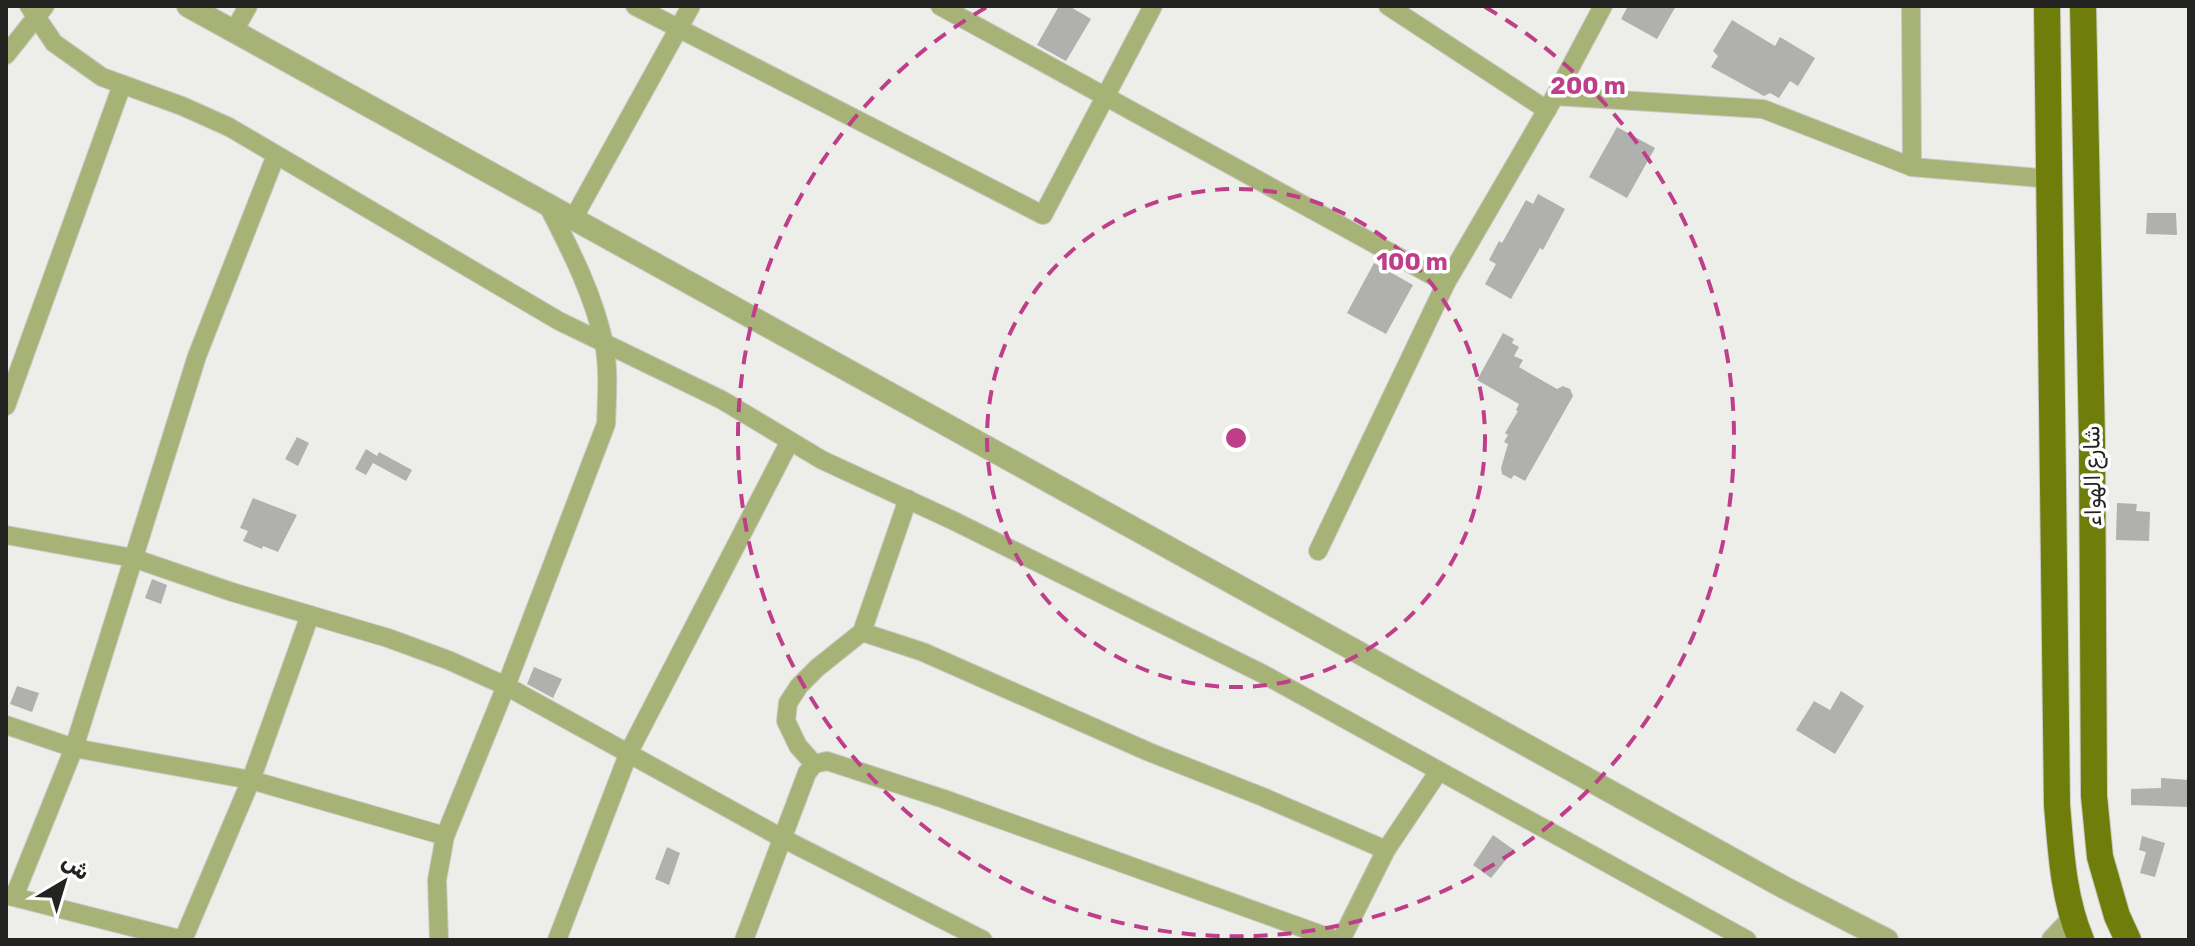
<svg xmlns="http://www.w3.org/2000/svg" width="2195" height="946" font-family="Rubik,Vazirmatn,sans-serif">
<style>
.building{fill:#b0b1ae}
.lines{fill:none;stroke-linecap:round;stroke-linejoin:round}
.minor-casing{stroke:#c9c9c6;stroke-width:20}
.tertiary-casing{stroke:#c9c9c6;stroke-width:24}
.primary-casing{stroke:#c9c9c6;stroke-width:28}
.minor{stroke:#a7b376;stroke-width:18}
.tertiary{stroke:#a7b376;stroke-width:22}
.primary{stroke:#6f7e0a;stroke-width:26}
.ring{fill:none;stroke:#bf3e89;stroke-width:4;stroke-dasharray:14 10}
.labels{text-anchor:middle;stroke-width:7;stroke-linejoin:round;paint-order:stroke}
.street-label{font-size:22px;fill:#232322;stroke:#fff}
.centre{fill:#bf3e89;stroke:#fff;stroke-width:4}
.ring-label{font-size:24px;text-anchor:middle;font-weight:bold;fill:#bf3e89;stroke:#fff;stroke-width:7;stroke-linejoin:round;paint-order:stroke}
</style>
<rect width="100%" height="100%" fill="#edeeea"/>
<g class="building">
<path d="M1059,6H1069L1091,19L1066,61L1037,45Z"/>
<path d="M1628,6H1676L1657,39L1621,19Z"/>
<path d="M1732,20L1775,46L1780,37L1815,58L1798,86L1790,81L1779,98L1770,93L1764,96L1711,67L1718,56L1713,51Z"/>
<path d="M1617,127L1655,148L1627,198L1589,177Z"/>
<path d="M1538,194L1565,209L1543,250L1540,248L1511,299L1485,284L1496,264L1489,260L1499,241L1502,243L1526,200L1533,204Z"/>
<path d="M2147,213H2176L2177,235L2146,234Z"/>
<path d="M1374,263L1413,285L1386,334L1347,313Z"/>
<path d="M1503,333L1514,339L1512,343L1519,347L1514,356L1523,360L1519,367L1557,389L1563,386L1570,389L1573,396L1525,481L1514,475L1511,479L1502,474L1501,468L1508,444L1504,442L1508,435L1505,433L1518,411L1516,410L1519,404L1477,380Z"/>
<path d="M297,437L309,443L298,466L285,459Z"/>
<path d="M366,449L377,456L379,452L412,470L406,481L373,463L366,475L355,469Z"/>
<path d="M253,498L297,515L278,552L263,546L262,549L243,541L248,531L240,528Z"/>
<path d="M2117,503L2137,504L2136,511L2150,512L2149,541L2116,540Z"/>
<path d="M152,579L167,585L161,604L145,598Z"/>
<path d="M534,667L562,679L553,698L527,684Z"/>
<path d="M17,686L39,693L32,712L10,704Z"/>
<path d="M1841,691L1864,706L1835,754L1796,730L1814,701L1830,710Z"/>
<path d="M2161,778L2189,780L2188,807L2131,805V789L2161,788Z"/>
<path d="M1493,835L1514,850L1491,878L1473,865Z"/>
<path d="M2142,836L2165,843L2155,877L2140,873L2146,852L2139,850Z"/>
<path d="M667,847L680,853L669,885L655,879Z"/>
</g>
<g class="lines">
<g class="minor-casing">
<g id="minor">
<path d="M29,6L54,43L102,77L182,106L229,127L559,321L722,400L822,460L952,520L1263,674L1747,940"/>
<path d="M635,6L1043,215L1153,6"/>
<path d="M940,6L1446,283"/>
<path d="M1388,6L1547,110"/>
<path d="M1911,6L1912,167"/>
<path d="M234,31L248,6"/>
<path d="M6,55L45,6"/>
<path d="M1555,96L1763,109L1912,167L2051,179"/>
<path d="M573,219L691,6"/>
<path d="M6,406L122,85"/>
<path d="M6,535L133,558L232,592L388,638L448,660L506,686L782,838L983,940"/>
<path d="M1318,551L1446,283L1555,96L1603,6"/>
<path d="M862,632L923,652L1149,752L1263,797L1386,850"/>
<path d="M6,725L74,748L251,780L445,836"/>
<path d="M814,764L798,746L786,721L788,703L799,686L817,668L862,632L908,499"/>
<path d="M6,895L183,940"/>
<path d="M14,897L74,748L197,356L276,155"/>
<path d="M183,940L251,780L310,615"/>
<path d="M439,940L437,880L445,836L506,686L606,424C607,397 609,369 604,343C593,293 570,249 547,204"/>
<path d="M557,940L629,752L790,441"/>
<path d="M744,940L807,773L814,764L827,761L944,799L1336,940"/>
<path d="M1341,940L1386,850L1439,771"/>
</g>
</g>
<g class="tertiary-casing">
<g id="tertiary">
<path d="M188,6L1785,888L1887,940"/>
<path d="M2053,940L2072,920"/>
</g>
</g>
<g class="primary-casing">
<g id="primary">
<path d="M2047,6L2057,805C2061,851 2063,897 2081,940"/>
<path d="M2083,6L2092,441L2094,796L2100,857L2117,916L2128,940"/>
</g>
</g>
<use href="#minor" class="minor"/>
<use href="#tertiary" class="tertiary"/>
<use href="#primary" class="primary"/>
</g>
<g class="ring">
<circle cx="1236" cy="438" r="249"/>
<path d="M1485 7A498 498 0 1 1 987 7"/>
</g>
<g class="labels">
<g class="street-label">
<text transform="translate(2092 476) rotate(-91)" y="8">شارع الهواء</text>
</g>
</g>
<circle cx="1236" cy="438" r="12" class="centre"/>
<g class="ring-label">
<text x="1588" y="94">200 m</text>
<text x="1412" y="270">100 m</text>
</g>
<rect width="2195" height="946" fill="none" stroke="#232322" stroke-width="16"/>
<g transform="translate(64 882) rotate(38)" stroke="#ffffff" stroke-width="6" paint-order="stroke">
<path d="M0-6L14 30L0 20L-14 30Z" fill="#232322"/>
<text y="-12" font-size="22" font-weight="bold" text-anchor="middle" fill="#232322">ش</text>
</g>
</svg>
